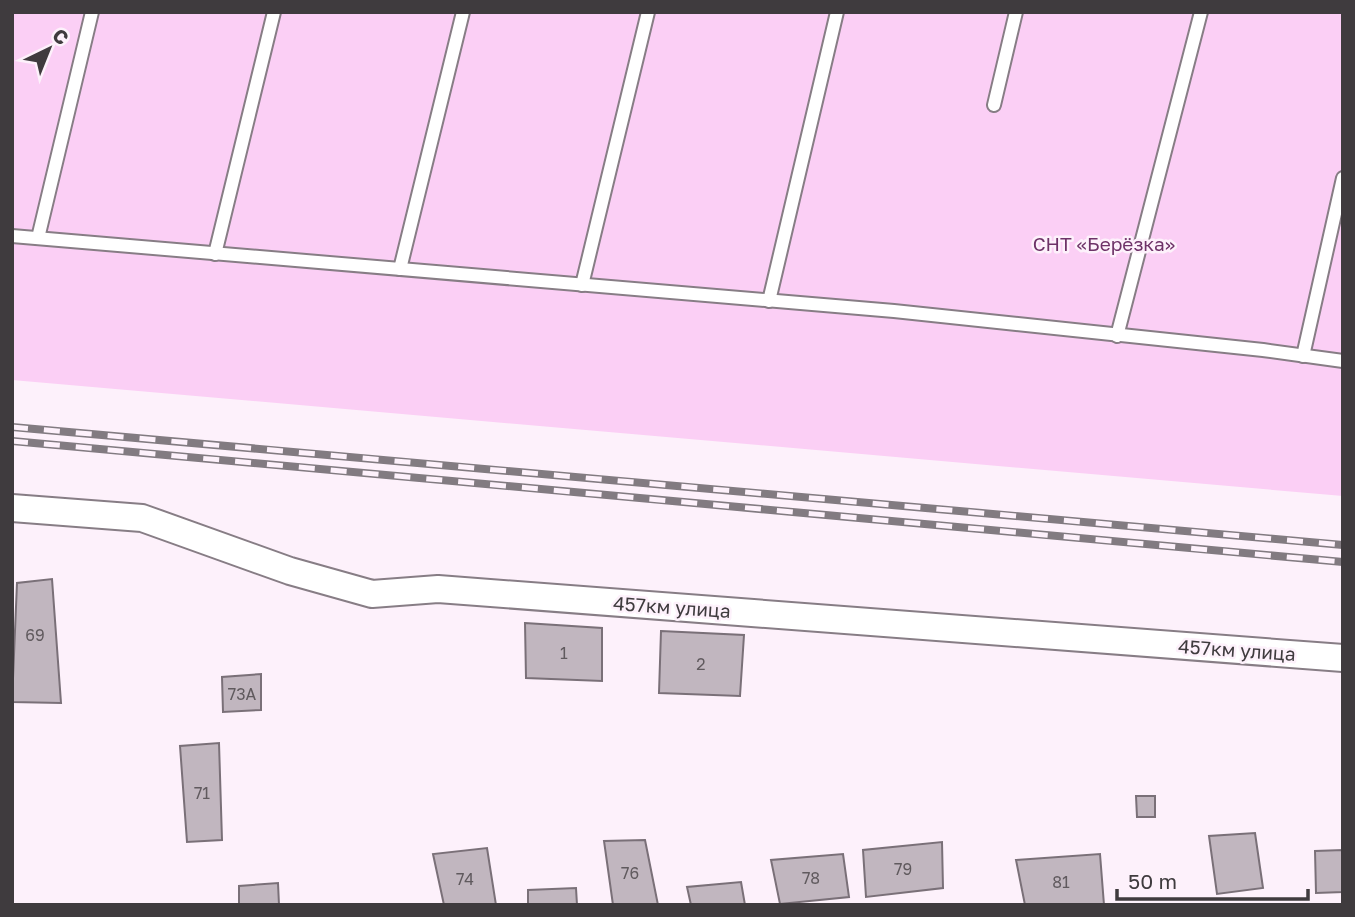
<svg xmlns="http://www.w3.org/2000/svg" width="1355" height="917" font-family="'Golos Text',sans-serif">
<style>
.green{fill:#fbcff5}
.building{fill:#c1b6bf;stroke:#7a7078;stroke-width:2}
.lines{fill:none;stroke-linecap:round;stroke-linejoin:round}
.lane-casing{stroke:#877d85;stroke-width:16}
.street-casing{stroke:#877d85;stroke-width:30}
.lane{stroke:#fff;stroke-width:12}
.street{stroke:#fff;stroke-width:26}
.rail-casing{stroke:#827b81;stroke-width:8}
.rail{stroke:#fdf1fb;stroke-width:5;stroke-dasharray:16;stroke-linecap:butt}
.labels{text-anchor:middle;stroke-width:5;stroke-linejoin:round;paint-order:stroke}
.number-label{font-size:16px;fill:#605a5e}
.park-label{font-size:19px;fill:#6e3268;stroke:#fdf1fb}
.street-label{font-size:19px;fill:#3f3b3e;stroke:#fdf1fb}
</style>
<rect width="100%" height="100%" fill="#fdf1fb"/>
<path class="green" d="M12,12H1343V496L12,380Z"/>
<g class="building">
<path d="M52,579L61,703L12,702L17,583Z"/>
<path d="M525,623L602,628V681L526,678Z"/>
<path d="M661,631L744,635L740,696L659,693Z"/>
<path d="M261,674V710L223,712L222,677Z"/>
<path d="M219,743L222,840L187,842L180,746Z"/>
<path d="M1136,796H1155V817H1137Z"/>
<path d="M1255,833L1263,888L1217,894L1209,836Z"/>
<path d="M645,840L658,905H613L604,841Z"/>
<path d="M942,842L943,888L866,897L863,850Z"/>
<path d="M487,848L496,905H444L433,854Z"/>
<path d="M1343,850V892L1316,893L1315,851Z"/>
<path d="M843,854L849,897L780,904L771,860Z"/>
<path d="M1100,854L1104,905H1025L1016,860Z"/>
<path d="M741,882L745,905H691L687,887Z"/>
<path d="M278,883L279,905H239V886Z"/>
<path d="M576,888L577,905H528V890Z"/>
</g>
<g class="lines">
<g class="lane-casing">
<g id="lane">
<path d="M994,105L1016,12"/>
<path d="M12,236L894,311L1263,350L1343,361"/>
<path d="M38,238L92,12"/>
<path d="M215,254L274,12"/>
<path d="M400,269L463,12"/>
<path d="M582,285L648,12"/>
<path d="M769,301L837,12"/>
<path d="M1117,336L1201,12"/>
<path d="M1303,356L1343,178"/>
</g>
</g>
<g class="street-casing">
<path id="street" d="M12,508L142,518L290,571L372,594L438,589L1343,658"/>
</g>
<use href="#lane" class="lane"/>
<use href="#street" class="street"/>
<g class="rail-casing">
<g id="rail">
<path d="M12,427L1343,545"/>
<path d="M12,441L1343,562"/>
</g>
</g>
<use href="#rail" class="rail"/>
</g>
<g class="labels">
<g class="number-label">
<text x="35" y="641">69</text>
<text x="564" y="659">1</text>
<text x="701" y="670">2</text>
<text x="242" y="700">73А</text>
<text x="202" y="799">71</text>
<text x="903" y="875">79</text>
<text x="630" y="879">76</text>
<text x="811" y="884">78</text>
<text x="465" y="885">74</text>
<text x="1061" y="888">81</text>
</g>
<g class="park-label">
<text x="1104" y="251">СНТ «Берёзка»</text>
</g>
<g class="street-label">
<text transform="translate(672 607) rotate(4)" y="7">457км улица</text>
<text transform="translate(1237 650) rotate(4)" y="7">457км улица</text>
</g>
</g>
<rect width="1355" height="917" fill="none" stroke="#3f3b3e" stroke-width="28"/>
<g transform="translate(49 49) rotate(43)" stroke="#fdf1fb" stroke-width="5" paint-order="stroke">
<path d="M0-5L12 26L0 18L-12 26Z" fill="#3f3b3e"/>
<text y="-10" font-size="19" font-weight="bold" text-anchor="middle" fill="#3f3b3e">С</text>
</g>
<path d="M1117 889v10h191v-10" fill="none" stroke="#3f3b3e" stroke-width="3.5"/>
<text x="1128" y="889" font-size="21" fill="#3f3b3e" stroke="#fdf1fb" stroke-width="5" paint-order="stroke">50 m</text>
</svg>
